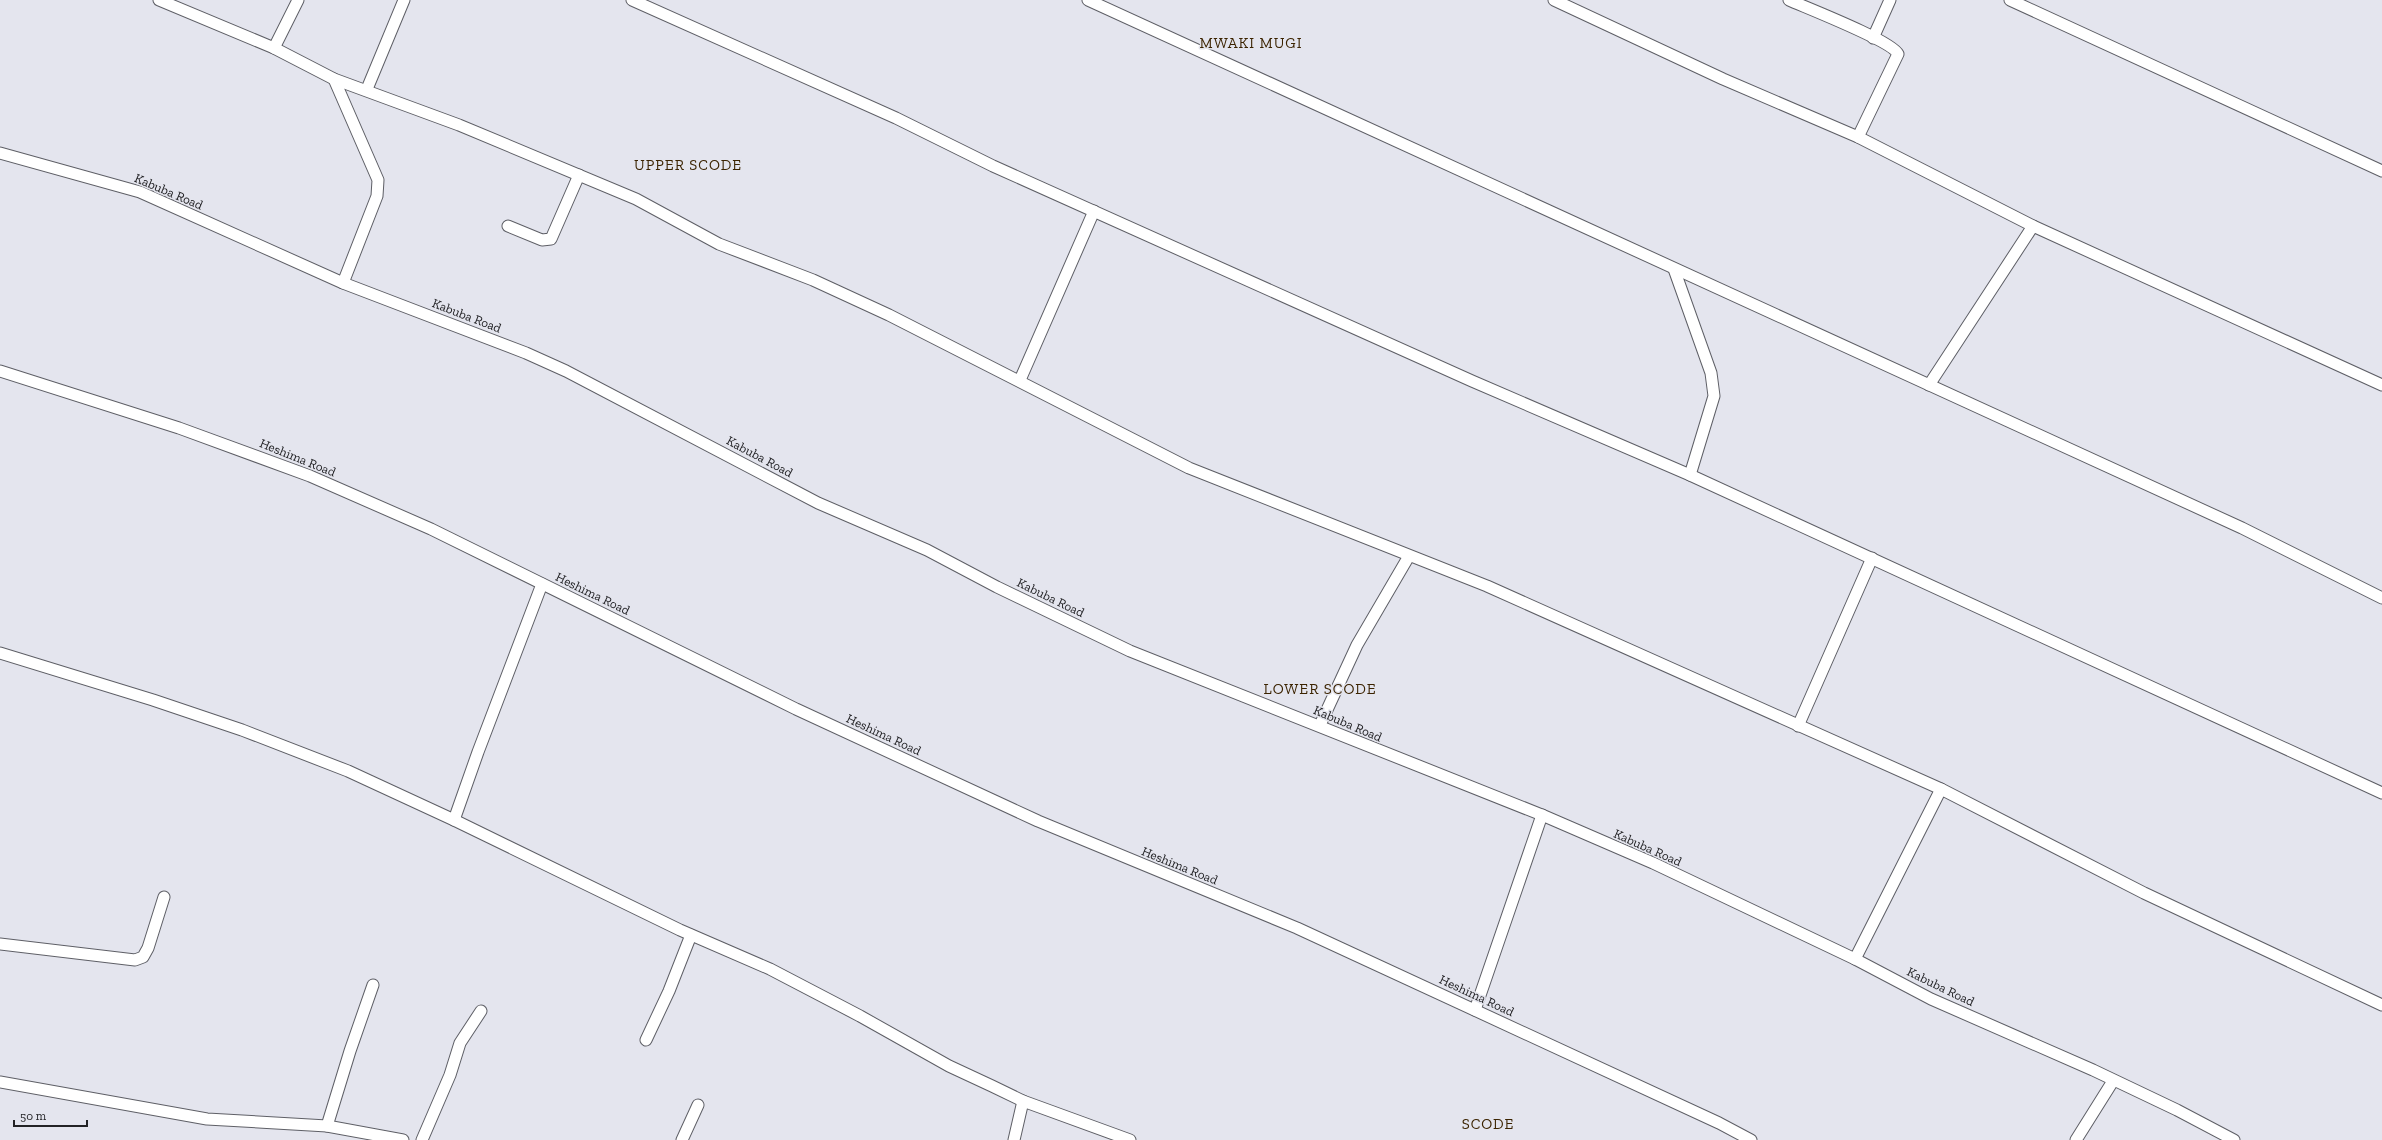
<svg xmlns="http://www.w3.org/2000/svg" width="2382" height="1140" font-family="'Zilla Slab',serif">
<style>
.lines{fill:none;stroke-linecap:round;stroke-linejoin:round}
.minor-casing{stroke:#5e5f66;stroke-width:13}
.minor{stroke:#fff;stroke-width:11}
.labels{text-anchor:middle;stroke-width:3;stroke-linejoin:round;paint-order:stroke}
.street-label{font-size:13px;fill:#222225;stroke:#e4e5ee}
.quarter-label{font-size:15px;letter-spacing:1px;fill:#3b2300;stroke:#e4e5ee}
</style>
<rect width="100%" height="100%" fill="#e4e5ee"/>
<g class="lines">
<g class="minor-casing">
<g id="minor">
<path d="M159,0L274,48L334,79L459,125L636,199L719,244L813,280L889,315L1189,468L1487,586L1941,789L2144,893L2382,1005"/>
<path d="M632,0L896,118L993,166L1472,381L1690,475L2382,793"/>
<path d="M1088,0L2242,528L2382,598"/>
<path d="M1554,0L1723,79L1858,137L2033,226L2382,385"/>
<path d="M1789,0C1807,8 1892,41 1898,54L1858,137"/>
<path d="M2010,0L2382,171"/>
<path d="M1873,38L1890,0"/>
<path d="M274,48L298,0"/>
<path d="M334,79L378,180L377,196L343,283"/>
<path d="M367,89L404,0"/>
<path d="M0,153L140,192L343,283L526,353L566,371L818,503L927,550L997,587L1130,651L1542,815L1653,863L1855,959L1931,999L2093,1070L2177,1110L2234,1140"/>
<path d="M508,226L542,240L551,239L579,175"/>
<path d="M1674,269L1711,373L1714,396L1690,475"/>
<path d="M0,371L179,428L310,476L431,529L796,709L1038,821L1297,928L1719,1123L1751,1140"/>
<path d="M1020,380L1094,211"/>
<path d="M1929,385L2033,226"/>
<path d="M0,653L153,700L242,730L348,771L454,820L680,930L770,969L860,1016L949,1066L992,1086L1023,1101L1130,1140"/>
<path d="M1320,725L1357,645L1409,556"/>
<path d="M1798,726L1872,558"/>
<path d="M454,820L478,752L542,584"/>
<path d="M0,944L135,960L143,957L148,948L164,897"/>
<path d="M1855,959L1941,789"/>
<path d="M1475,1010L1542,815"/>
<path d="M646,1040L669,991L691,935"/>
<path d="M0,1082L207,1119L327,1126L403,1140"/>
<path d="M327,1126L350,1051L373,985"/>
<path d="M422,1140L450,1075L460,1043L481,1011"/>
<path d="M682,1140L698,1105"/>
<path d="M1014,1140L1023,1101"/>
<path d="M2076,1140L2113,1081"/>
</g>
</g>
<use href="#minor" class="minor"/>
</g>
<g class="labels">
<g class="street-label">
<text transform="translate(169 191) rotate(23)" y="5">Kabuba Road</text>
<text transform="translate(467 315) rotate(21)" y="5">Kabuba Road</text>
<text transform="translate(760 456) rotate(28)" y="5">Kabuba Road</text>
<text transform="translate(298 457) rotate(22)" y="5">Heshima Road</text>
<text transform="translate(593 593) rotate(26)" y="5">Heshima Road</text>
<text transform="translate(1051 597) rotate(26)" y="5">Kabuba Road</text>
<text transform="translate(1348 723) rotate(23)" y="5">Kabuba Road</text>
<text transform="translate(884 734) rotate(25)" y="5">Heshima Road</text>
<text transform="translate(1648 847) rotate(24)" y="5">Kabuba Road</text>
<text transform="translate(1180 865) rotate(22)" y="5">Heshima Road</text>
<text transform="translate(1941 986) rotate(26)" y="5">Kabuba Road</text>
<text transform="translate(1477 995) rotate(25)" y="5">Heshima Road</text>
</g>
<g class="quarter-label">
<text x="1251" y="48">MWAKI MUGI</text>
<text x="688" y="170">UPPER SCODE</text>
<text x="1320" y="694">LOWER SCODE</text>
<text x="1488" y="1129">SCODE</text>
</g>
</g>
<path d="M14 1120v6h73v-6" fill="none" stroke="#222225" stroke-width="2"/>
<text x="20" y="1120" font-size="12" fill="#222225" stroke="#e4e5ee" stroke-width="3" paint-order="stroke">50 m</text>
</svg>
